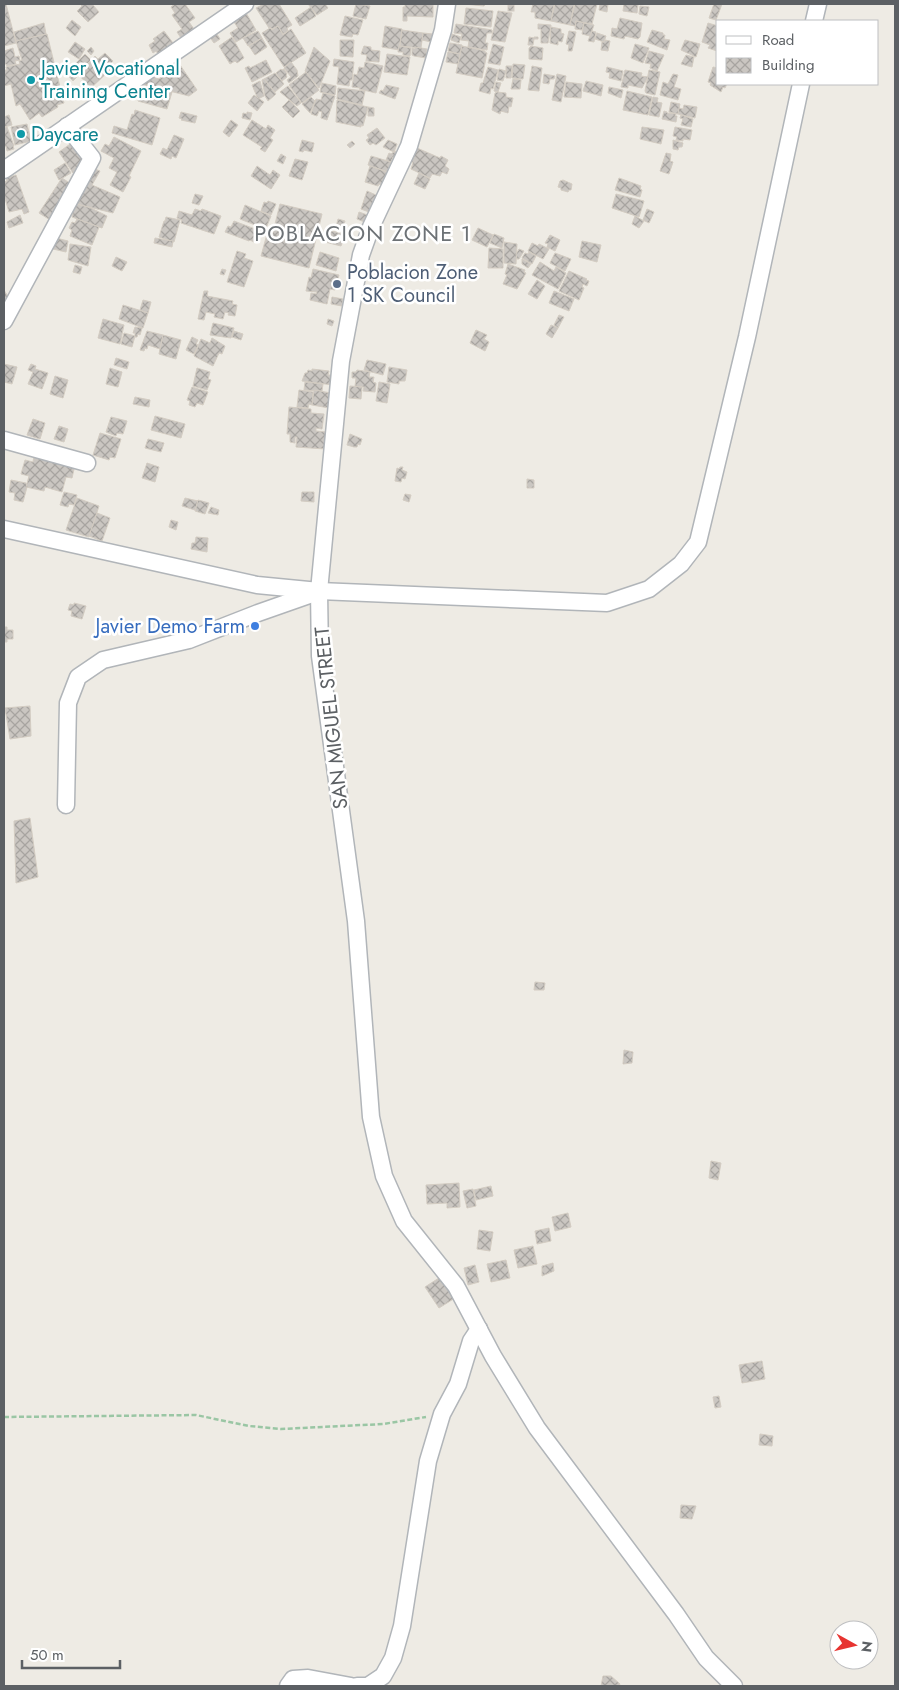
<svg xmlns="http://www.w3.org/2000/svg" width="899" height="1690" font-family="Jost,sans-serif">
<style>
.building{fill:url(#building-cross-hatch);stroke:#d3ccc2}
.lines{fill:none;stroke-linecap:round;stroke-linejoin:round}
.minor-casing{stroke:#b1b5b9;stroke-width:19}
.path{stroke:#9ac6a4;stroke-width:2.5;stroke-dasharray:5 2.5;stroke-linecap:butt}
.minor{stroke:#fff;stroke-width:16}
.culture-dot{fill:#0f9aa8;stroke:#fff;stroke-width:2}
.service-dot{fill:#5c6f8a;stroke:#fff;stroke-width:2}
.shop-dot{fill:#3f7fe0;stroke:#fff;stroke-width:2}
.labels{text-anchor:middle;stroke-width:5;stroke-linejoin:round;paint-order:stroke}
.culture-label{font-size:20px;fill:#0d838f;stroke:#fff;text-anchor:start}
.service-label{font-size:20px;fill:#4e5e75;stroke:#fff;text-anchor:start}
.shop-label{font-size:20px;fill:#366cbe;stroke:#fff;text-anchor:end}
.street-label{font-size:20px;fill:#5c6064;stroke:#fff}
.quarter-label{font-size:22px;letter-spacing:1px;fill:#6d7276;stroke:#fff}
</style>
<defs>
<pattern id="building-cross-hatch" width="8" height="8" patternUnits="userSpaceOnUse" patternTransform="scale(1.25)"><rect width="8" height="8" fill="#cac6c1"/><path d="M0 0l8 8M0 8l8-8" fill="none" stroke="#a7a4a0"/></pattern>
</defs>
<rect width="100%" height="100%" fill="#eeebe4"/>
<g class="building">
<path d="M4,4H6L16,43L4,46Z"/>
<path d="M80,4H92L99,12L88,22L77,11L82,6Z"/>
<path d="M175,4H185L195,18L189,22L194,29L181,38L177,32L182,29L172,15L175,13L171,7Z"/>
<path d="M264,4H279L292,25L287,28L288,31L283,34L278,26L272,29L270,27L269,28L256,8Z"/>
<path d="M308,4H325L328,8L317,15Z"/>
<path d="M356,4L370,6L366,19L353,16Z"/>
<path d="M405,4H433V17L407,16V21H403V7H405Z"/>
<path d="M464,4H486L484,6Z"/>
<path d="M533,4H554L551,21L535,18V12H531Z"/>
<path d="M555,4H574L570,25L551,21Z"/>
<path d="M575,4L580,5L581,4H597L592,24L576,21L575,26L570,25Z"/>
<path d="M600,4H608L607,12L599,10Z"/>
<path d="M624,4H638L637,13L623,11Z"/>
<path d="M714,4H722L716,20L709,18Z"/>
<rect x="508" y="5" width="6" height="6"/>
<path d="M640,6L649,7L647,16L639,14Z"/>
<path d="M311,7L316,16L300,26L295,18Z"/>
<path d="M466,8L493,11L491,27L464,24Z"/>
<path d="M245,11L256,30L236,42L230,33L238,28L232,19Z"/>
<path d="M498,11L512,13L505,42L491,40Z"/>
<path d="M345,16L363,20L358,35L353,34L352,37L340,35Z"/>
<path d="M620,18L642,23L640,37L638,39L625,36L624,39L611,36L612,28L617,29Z"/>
<path d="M72,20L81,27L75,36L66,28Z"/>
<path d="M576,21L584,23L582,30L575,29Z"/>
<path d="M44,23L46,34L16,41L14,32Z"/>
<path d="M584,23L594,25L590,36L582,34Z"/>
<path d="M708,23L718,26L717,51L708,48L710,45L702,42Z"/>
<path d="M456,24L492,30V33H487L485,43H488L487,50L468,47L469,41L461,40L462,34L454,33Z"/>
<path d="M538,24L551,25L548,43H541V29H538Z"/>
<path d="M278,26L283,35L291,29L306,53L284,67L262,33L270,28L272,30Z"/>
<path d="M385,26L402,29L399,50L382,47Z"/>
<path d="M551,27L561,29V33L564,34L562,42L558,41V45L550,43Z"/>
<path d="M402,30L423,33L421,48L400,46Z"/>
<path d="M652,30L663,33V35H665L664,39L670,40L667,50L647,42Z"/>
<path d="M164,31L173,43L158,54L156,51L153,53L149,45L155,41L153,39Z"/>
<path d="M215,31L220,39L214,43L209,36Z"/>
<path d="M258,31L262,38L248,46L243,38Z"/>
<path d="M569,31L576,32L572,51H568L569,45L566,44Z"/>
<path d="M592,31L596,32L594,42L588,41Z"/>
<path d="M423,33L433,34L431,42L422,40Z"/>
<path d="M597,33L606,36L604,42L595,39Z"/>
<path d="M47,34L64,103L57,105L58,107L42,117L39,113L30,120L20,104L16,106L11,84L4,86V70H7L6,67L20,64L19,61L22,60L16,41Z"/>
<path d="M452,34L461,37L459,43L451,40Z"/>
<path d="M232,37L244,58L237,63L235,61L230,64L219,46Z"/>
<path d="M529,37L534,38V37H538V39H534L533,45H528Z"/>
<path d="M262,38L267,47L255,55L249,46Z"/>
<path d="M340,40H354L353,57L340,56Z"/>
<path d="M605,40L610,41L608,51L601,50L602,42H604Z"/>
<path d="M685,40L700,44L696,57L681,50Z"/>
<path d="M75,42L85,49L79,59L68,52Z"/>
<path d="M450,43L462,45L460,54L448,51Z"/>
<path d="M493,44L504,47L500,65L488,63Z"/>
<path d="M635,44L649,48L643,63L631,58Z"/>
<path d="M364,46L371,47V50L380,51L379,62L366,61L367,55L361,54Z"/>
<path d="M399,46L411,48L410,56L403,55V52H398Z"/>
<path d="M462,46L485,51V52L487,53L482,78L456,73Z"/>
<path d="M531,46L543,48L542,60L529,59V48Z"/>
<path d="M91,47L94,51L91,55L87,51Z"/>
<path d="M314,47L330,61L319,88L305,71Z"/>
<path d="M415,47L427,49L426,58L414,56L412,55V48L415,49Z"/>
<path d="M13,48L15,57L19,56L20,60L15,61L16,64L7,66L6,64H4V51Z"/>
<path d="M649,51L664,55L657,71L650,68L651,64L645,63Z"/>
<path d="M448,52L460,54L458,64L446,62Z"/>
<path d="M105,53L113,61L107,67L110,70L91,88L78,74L95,56L98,59Z"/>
<path d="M85,54L91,60L76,74L78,76L73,81L66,73Z"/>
<path d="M387,54L410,57L407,75L384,72Z"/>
<path d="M686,55L694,57L692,67L681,64Z"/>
<path d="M176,59L197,90L189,96L142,84L150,76L159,79L163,76L158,69Z"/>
<path d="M334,59L354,62L352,80H350L349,86L337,84L339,67L333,66Z"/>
<path d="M266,60L272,72L252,82L245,68L249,66L250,68Z"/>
<path d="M291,62L297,70L298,76L289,83L287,80L291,77L284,68Z"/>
<path d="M365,62L383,66L376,93L359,89L360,88L352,87L354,74L357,75L359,67L364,68Z"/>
<path d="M513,64L525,65L523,79L512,78Z"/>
<path d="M506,66H512L511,78H506Z"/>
<path d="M532,66L542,68L539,91L528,90Z"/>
<path d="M488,67L498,70L493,89L491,88L490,94L479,91L481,83H483Z"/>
<path d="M607,67L623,71L621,81L609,78L610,73L606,72Z"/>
<path d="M713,67L718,68V84H727L725,88L723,87L721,92L710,85L711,83L708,82Z"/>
<path d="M281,69L282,70L284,69L287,74L286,75L287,77L282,81L276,73Z"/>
<path d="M499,69L506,71L503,81L497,80Z"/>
<path d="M625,70L642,73L641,76L648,77L642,88L628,85V88L621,87Z"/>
<path d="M649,70L660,72L655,95L646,93L645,91Z"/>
<path d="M306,72L319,90L302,103L289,85Z"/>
<path d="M275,73L284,84L275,92L264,79Z"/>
<path d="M544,74L555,76L554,79H550L549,84L543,83Z"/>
<path d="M557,74L566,76L561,102L552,100Z"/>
<path d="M673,74L678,75L674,87L681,89L678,100L660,95L663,82L668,84Z"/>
<path d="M264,79L276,94L268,101L265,96L262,80Z"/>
<path d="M513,79L521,80L520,89H511Z"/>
<path d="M260,81L264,96L258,99L252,85Z"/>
<path d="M586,81L603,85L601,96L583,91Z"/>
<path d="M496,82L501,83L498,92L494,91Z"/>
<path d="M566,82L582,84L581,98L564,97Z"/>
<path d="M322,83L336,86L335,95L320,92Z"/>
<path d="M143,85L172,92L167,109L138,101Z"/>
<path d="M386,85L399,88L395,99L379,93L381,90L383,91Z"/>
<path d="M288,86L301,103L297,106L280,92Z"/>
<path d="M609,87L623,90L621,98L608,93Z"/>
<path d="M338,88L365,91L362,105L337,99Z"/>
<path d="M627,91L652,97L648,115L623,110Z"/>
<path d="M497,92L506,93V97L513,98L511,107L509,106L508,113L501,111L500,114L492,110L495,93Z"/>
<path d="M323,93L335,96L327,120L321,118L322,112L319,111L317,116L311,114L316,99L321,100Z"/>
<path d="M254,95L264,102L257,111L248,103Z"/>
<path d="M311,97L315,101L310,113L302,104Z"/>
<path d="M653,97L658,98L657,102L662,103L659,117L649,115Z"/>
<path d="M289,100L300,111L293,118L282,107Z"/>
<path d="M337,100L368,107L363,126L361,125V127L336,122Z"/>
<path d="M671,102L680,104L678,114L669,112Z"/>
<path d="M684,105L697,107L695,118L678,114L679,108L683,109Z"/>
<path d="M368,107L374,108V116H368Z"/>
<path d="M135,110L160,118L152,145L112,133L114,126L127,130L132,114L134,115Z"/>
<path d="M664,111L667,112V113L676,114L675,116H677L676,122L662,119Z"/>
<path d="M181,112L197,116L195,123L181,120L182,119L179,118Z"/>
<path d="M247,112L252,113L250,120L242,118L243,113L247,114Z"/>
<path d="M9,115L12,125L4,127V117Z"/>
<path d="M681,115L693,119L691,127L681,125L683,119L680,118Z"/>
<path d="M231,120L238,125L229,137L223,132Z"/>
<path d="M252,120L266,129L268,125L275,130L270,138L273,140L265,152L260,149L262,147L243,135Z"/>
<path d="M27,124L31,141L15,145L11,127Z"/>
<path d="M7,127L14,146H13L14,149L7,151L6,146L4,147V128Z"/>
<path d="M642,127L664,130L661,144L640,139Z"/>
<path d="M675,127L692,130L690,140L683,139V141L676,140L677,137L673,136Z"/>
<path d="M377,128L385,138L376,145L373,143L370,145L366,140L369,138L367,135Z"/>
<path d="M174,135L184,139L176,158L172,156L171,159L160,154L163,148L167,150Z"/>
<path d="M114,137L141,151L129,176L131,177L123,192L110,185L117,172L109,168L114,158L101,151L105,144L109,146Z"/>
<path d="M302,140L314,143L312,152L304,150L303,152L299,151Z"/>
<path d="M388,140L397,144L394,152L383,147Z"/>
<path d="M673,140L683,143L682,147H679L678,150L673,149Z"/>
<path d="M352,141L355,144L350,148L347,145Z"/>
<path d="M73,142L85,161L82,167L73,173L59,152Z"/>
<path d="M417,148L440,158L441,156L448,160L445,166L449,169L447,174L442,172L440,176L432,174L430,178L411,169L413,163L411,161Z"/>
<path d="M395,151L397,152L395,157H393L391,162L386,160L389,153L391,154Z"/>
<path d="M666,153L671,154L670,161L673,162L669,174L660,171Z"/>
<path d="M281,154L286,157L283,164L277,161Z"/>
<path d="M371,156L391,162L388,172L368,165Z"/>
<path d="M295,159L308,162L302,180L289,176Z"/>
<path d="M65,163L71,173L59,180L54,170Z"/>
<path d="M257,166L270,175L273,170L280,175L271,189L251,176Z"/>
<path d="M370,166L387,172L382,185L379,184L378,186L365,182Z"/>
<path d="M92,168L100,171L92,185L120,197L113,213L73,203Z"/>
<path d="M419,173L430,179L425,189L414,184Z"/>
<path d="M16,175L29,212L24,214L22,209L9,212L4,195V182L7,181L6,178Z"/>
<path d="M62,178L71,184L55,223L39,213Z"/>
<path d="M619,178L641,186L640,189L642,190L640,197L615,190Z"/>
<path d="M563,180L572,184L571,190H569L568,192L561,190V188L558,187L560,181Z"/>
<path d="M367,191L378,196L369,212L361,209Z"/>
<path d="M195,194L203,196L199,205L192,203Z"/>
<path d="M616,194L644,201L639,217L612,208Z"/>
<path d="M268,201L276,204L271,215L261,211L264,202L267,203Z"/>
<path d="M73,203L91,208L107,216L102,228L72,217L73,213L69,212Z"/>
<path d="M280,204L322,214L309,268L261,256L267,234L272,236Z"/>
<path d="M245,205L271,216L264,233L254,228L255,225L240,219Z"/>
<path d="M195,209L201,211L202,209L221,216L214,234L181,223L182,220L177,218L179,211L192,215Z"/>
<path d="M647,209L654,212L649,223L643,220Z"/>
<path d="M359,212L370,216L367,223L357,219Z"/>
<path d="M20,215L23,223L9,228L7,222Z"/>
<path d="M635,216L644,221L639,228L632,224Z"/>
<path d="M166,217L180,220L174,242L159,237L164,221H165Z"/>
<path d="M77,219L99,227L92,245L70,236L72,230L69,228L72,222L75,223Z"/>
<path d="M338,219L345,221L342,229L336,227Z"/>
<path d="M234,221L255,229L254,231L258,232L254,242L250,240L249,241L225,232L228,226L231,227Z"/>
<path d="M478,228L493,235L487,247L472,240Z"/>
<path d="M328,230L348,235L346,242L343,241L341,246L325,242Z"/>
<path d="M494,234L504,238L502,248L490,243Z"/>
<path d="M550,235L560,240L555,251L547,247L548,244L545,243Z"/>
<path d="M56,238L68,241L66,252L53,249Z"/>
<path d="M155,238L173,241L172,247L154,243Z"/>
<path d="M582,241L601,245L597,262L579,257Z"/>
<path d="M504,242L517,244L516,264L504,263Z"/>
<path d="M532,243L538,246L539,244L549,249L543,259L528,251Z"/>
<path d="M70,244L91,247L88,266L68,260Z"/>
<path d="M489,248L503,249V268H488Z"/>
<path d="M519,249L524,251L519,259H517L516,254Z"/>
<path d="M237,251L246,254L244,258L253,261L244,287L227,282Z"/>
<path d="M320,252L339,258L336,271L316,265Z"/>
<path d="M529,252L536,256L532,264L522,258L525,253L528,254Z"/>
<path d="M555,253L571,259L565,271L550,263Z"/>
<path d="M116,257L127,262L122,271L112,266Z"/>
<path d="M522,259L531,264L528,268L522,264Z"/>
<path d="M540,262L554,271L556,267L566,273L558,289L532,275Z"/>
<path d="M508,264L525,270L524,272L526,273L517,289L503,284L507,275L505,274Z"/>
<path d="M75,265L82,267L80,274L73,272Z"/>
<path d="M222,269L226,270L224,275L220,274Z"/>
<path d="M313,269L339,275L335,290L330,289L327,304L310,300L311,293L316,294L317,292L306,291L309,277L311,278Z"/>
<path d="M569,271L587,279L586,280L589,281L587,286L583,284L582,287L584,288L579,300L559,291Z"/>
<path d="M537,280L545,286L537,299L528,294Z"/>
<path d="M4,290L10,300L4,306Z"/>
<path d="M204,291H208L207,296L233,301L232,304L237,305L235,316L228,315L229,313L225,312L223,319L214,317L215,314L206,312L204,320L198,319Z"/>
<path d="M554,291L574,299L569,311L549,303Z"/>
<path d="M332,297L343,299L342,306L331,304Z"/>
<path d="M143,300L151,302L148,313L140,310Z"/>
<path d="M123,305L148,313L143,328L119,319Z"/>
<path d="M559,315L564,317L558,328L554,325Z"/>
<path d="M103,319L124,325L120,344L98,338Z"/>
<path d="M328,319L334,321L332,326L327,324Z"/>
<path d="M213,323L234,328L231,338L210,335Z"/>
<path d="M551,325L558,328L552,338L546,334Z"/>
<path d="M135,327L142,328L140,335L138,334L137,337H135V333H133Z"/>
<path d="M476,330L487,335L484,339L489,342L485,351L470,343Z"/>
<path d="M147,331L163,335L160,349L148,345L147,349L145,348L144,351L140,350Z"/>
<path d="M234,331L243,334L241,340L232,337Z"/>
<path d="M124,333L135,336L132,347L121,344Z"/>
<path d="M163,335L181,340L176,359L159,354Z"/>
<path d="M192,337L198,340L196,344L198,345L194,354L186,350Z"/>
<path d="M212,338L225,346L222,354L219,353L213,366L194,356L201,339L210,343Z"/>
<path d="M116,358L129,362L127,369L114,365Z"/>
<path d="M367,360L386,364L383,375L364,370Z"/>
<path d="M4,364L17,367L12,384L4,382Z"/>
<path d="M31,364L36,366L35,369L48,373L42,389L28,384L33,372L28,370Z"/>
<path d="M389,367L407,370L405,381H399V384L387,382Z"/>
<path d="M110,368L122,372L118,387L106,384Z"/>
<path d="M197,368L210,372L208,379L211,380L207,390L193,386Z"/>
<path d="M312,369L329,371L328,375H334L333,385L302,381L305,373H307L308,370L312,371Z"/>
<path d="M357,370L370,372L369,377H374L373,382L376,383L375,392L363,391L364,387L355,386L356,378H352V372H356Z"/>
<path d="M55,376L68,380L63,398L50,394Z"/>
<path d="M305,382L323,384L322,391L304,390Z"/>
<path d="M379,382L390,384L387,403L376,401Z"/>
<path d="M350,386L362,387L361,399L349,398Z"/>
<path d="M192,387L208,392L203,405L197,403L195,407L189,405L190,401L187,400Z"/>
<path d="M299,390L313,392L312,405L309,404L308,408L297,407Z"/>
<path d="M314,390L331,393L329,408L312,405Z"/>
<path d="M135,397L150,400L149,407L133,404Z"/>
<path d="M289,407L311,409V413L324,414L322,429L316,428V431L326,432L325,449L296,447L297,437H295V443L290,442V434H287Z"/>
<path d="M155,416L185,424L181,438L151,430Z"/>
<path d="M111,417L127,421L123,434L117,433L116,436L106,432Z"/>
<path d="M33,419L45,423L40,439L27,435Z"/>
<path d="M59,426L68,429L64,442L54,439Z"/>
<path d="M100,433L121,439L115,458L110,457L109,460L93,455Z"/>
<path d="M350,434L362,439L360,445L358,444L357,447H354L347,445Z"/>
<path d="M148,439L164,443L161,452L145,448Z"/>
<path d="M34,456L75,465L72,478L66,477L62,492L45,487L44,491L26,487L29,476L21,474L25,460L33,462Z"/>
<path d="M147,463L159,467L155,482L142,478Z"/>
<path d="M400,467H403L402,470L407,472L405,479L402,478L401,482L395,481L397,468L399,469Z"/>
<path d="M527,479L534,480V488H527Z"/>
<path d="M11,480L26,483L27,487L23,502L14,500L15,493L9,492Z"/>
<path d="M64,492L77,495L74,505L69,504L68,507L60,505Z"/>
<path d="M302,492H314V502L301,501Z"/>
<path d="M405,494L411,495L409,502L403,500Z"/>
<path d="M77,498L99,506L89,537L66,530Z"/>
<path d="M185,498L198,501L195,510L182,506Z"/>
<path d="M198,500L209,503L205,514L195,511Z"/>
<path d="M211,507L219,510L218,515L208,513Z"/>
<path d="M97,513L110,518L102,541L89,536Z"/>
<path d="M171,520L178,522L176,530L169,527Z"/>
<path d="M196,537L208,538L207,552L191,549L192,543H195Z"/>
<path d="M74,603L86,606L82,619L71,616L72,611L68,610L70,604L74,605Z"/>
<path d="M4,627H7V630H13V639H7V642H4Z"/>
<path d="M30,706L31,736L10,739L5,708Z"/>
<path d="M30,818L38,877L16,883L14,821Z"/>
<path d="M535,982L545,983L544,990H534Z"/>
<path d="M624,1050L633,1052L632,1063L623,1064Z"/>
<path d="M711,1161L721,1163L718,1180L709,1178Z"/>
<path d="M459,1183L460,1207L447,1208V1203L427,1204L426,1185Z"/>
<path d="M491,1186L493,1196L476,1200L474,1190Z"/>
<path d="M473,1189L476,1206L467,1208L463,1191Z"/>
<path d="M568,1213L571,1227L555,1231L552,1217Z"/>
<path d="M549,1228L551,1241L537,1244L535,1231Z"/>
<path d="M479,1230L493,1232L490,1251L477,1249Z"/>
<path d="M533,1246L537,1264L518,1268L514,1250Z"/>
<path d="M506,1260L510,1278L491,1282L487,1264Z"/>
<path d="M553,1263L554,1271L542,1276V1266Z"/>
<path d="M475,1265L479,1282L468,1285L464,1268Z"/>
<path d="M442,1276L455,1298L439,1308L425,1287Z"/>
<path d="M762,1361L765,1379L742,1383L739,1365Z"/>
<path d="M719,1396L721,1407L715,1408L713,1397Z"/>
<path d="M760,1434L773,1436L772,1446L759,1445Z"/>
<path d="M681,1505L696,1506L692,1519L680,1518Z"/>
<path d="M603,1676H611L620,1684L619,1686H601Z"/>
</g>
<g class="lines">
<g class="minor-casing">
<g id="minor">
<path d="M447,4L443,30L409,146L371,227L361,255L341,361L319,591L320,656L356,921L371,1117L384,1176L404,1221L456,1286L493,1356L537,1428L676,1614L706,1658L734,1686"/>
<path d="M814,21L818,4"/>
<path d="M4,170L245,4"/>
<path d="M4,321L92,158L67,126"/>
<path d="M4,440L87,463"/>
<path d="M4,529L257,585L319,591L607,603L649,589L681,564L698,542L747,337L801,84"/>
<path d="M66,805L68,703L78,677L103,660L189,640L258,613L315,593"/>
<path d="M288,1686L293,1679L308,1678L351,1686"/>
<path d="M357,1686H368L383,1676L393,1658L402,1626L428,1461L442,1414L458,1384L471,1341L479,1329"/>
</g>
</g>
<path class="path" d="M4,1417L196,1415L249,1426L281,1429L383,1424L426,1417"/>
<use href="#minor" class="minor"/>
</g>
<g class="culture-dot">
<circle cx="31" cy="80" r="5"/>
<circle cx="21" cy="134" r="5"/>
</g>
<circle class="service-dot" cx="337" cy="284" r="5"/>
<circle class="shop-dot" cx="255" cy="626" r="5"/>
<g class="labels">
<g class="culture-label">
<text x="41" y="75">Javier Vocational<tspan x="41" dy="23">Training Center</tspan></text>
<text x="31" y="141">Daycare</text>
</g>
<g class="service-label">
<text x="347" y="279">Poblacion Zone<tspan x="347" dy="23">1 SK Council</tspan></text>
</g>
<g class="shop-label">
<text x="245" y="633">Javier Demo Farm</text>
</g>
<g class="street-label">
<text transform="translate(331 718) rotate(-96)" y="7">SAN MIGUEL STREET</text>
</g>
<g class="quarter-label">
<text x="363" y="241">POBLACION ZONE 1</text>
</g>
</g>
<rect width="899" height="1690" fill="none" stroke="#5c6064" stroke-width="10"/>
<rect x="716" y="20" width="162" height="65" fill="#ffffff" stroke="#bebfc1"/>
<rect x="726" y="36" width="25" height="8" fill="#ffffff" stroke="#bebfc1"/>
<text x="762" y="45" font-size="15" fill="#5c6064">Road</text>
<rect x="726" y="58" width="25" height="15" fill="url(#building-cross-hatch)" stroke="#bebfc1"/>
<text x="762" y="70" font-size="15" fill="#5c6064">Building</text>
<g transform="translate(854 1645) rotate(98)"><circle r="24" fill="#ffffff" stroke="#bebfc1"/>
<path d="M0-4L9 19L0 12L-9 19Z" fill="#e73431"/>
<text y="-8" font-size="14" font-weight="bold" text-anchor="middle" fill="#5c6064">N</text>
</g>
<path d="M22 1660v8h98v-8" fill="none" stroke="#5c6064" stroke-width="2.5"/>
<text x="30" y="1660" font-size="15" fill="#5c6064" stroke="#ffffff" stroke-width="4" paint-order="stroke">50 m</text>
</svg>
